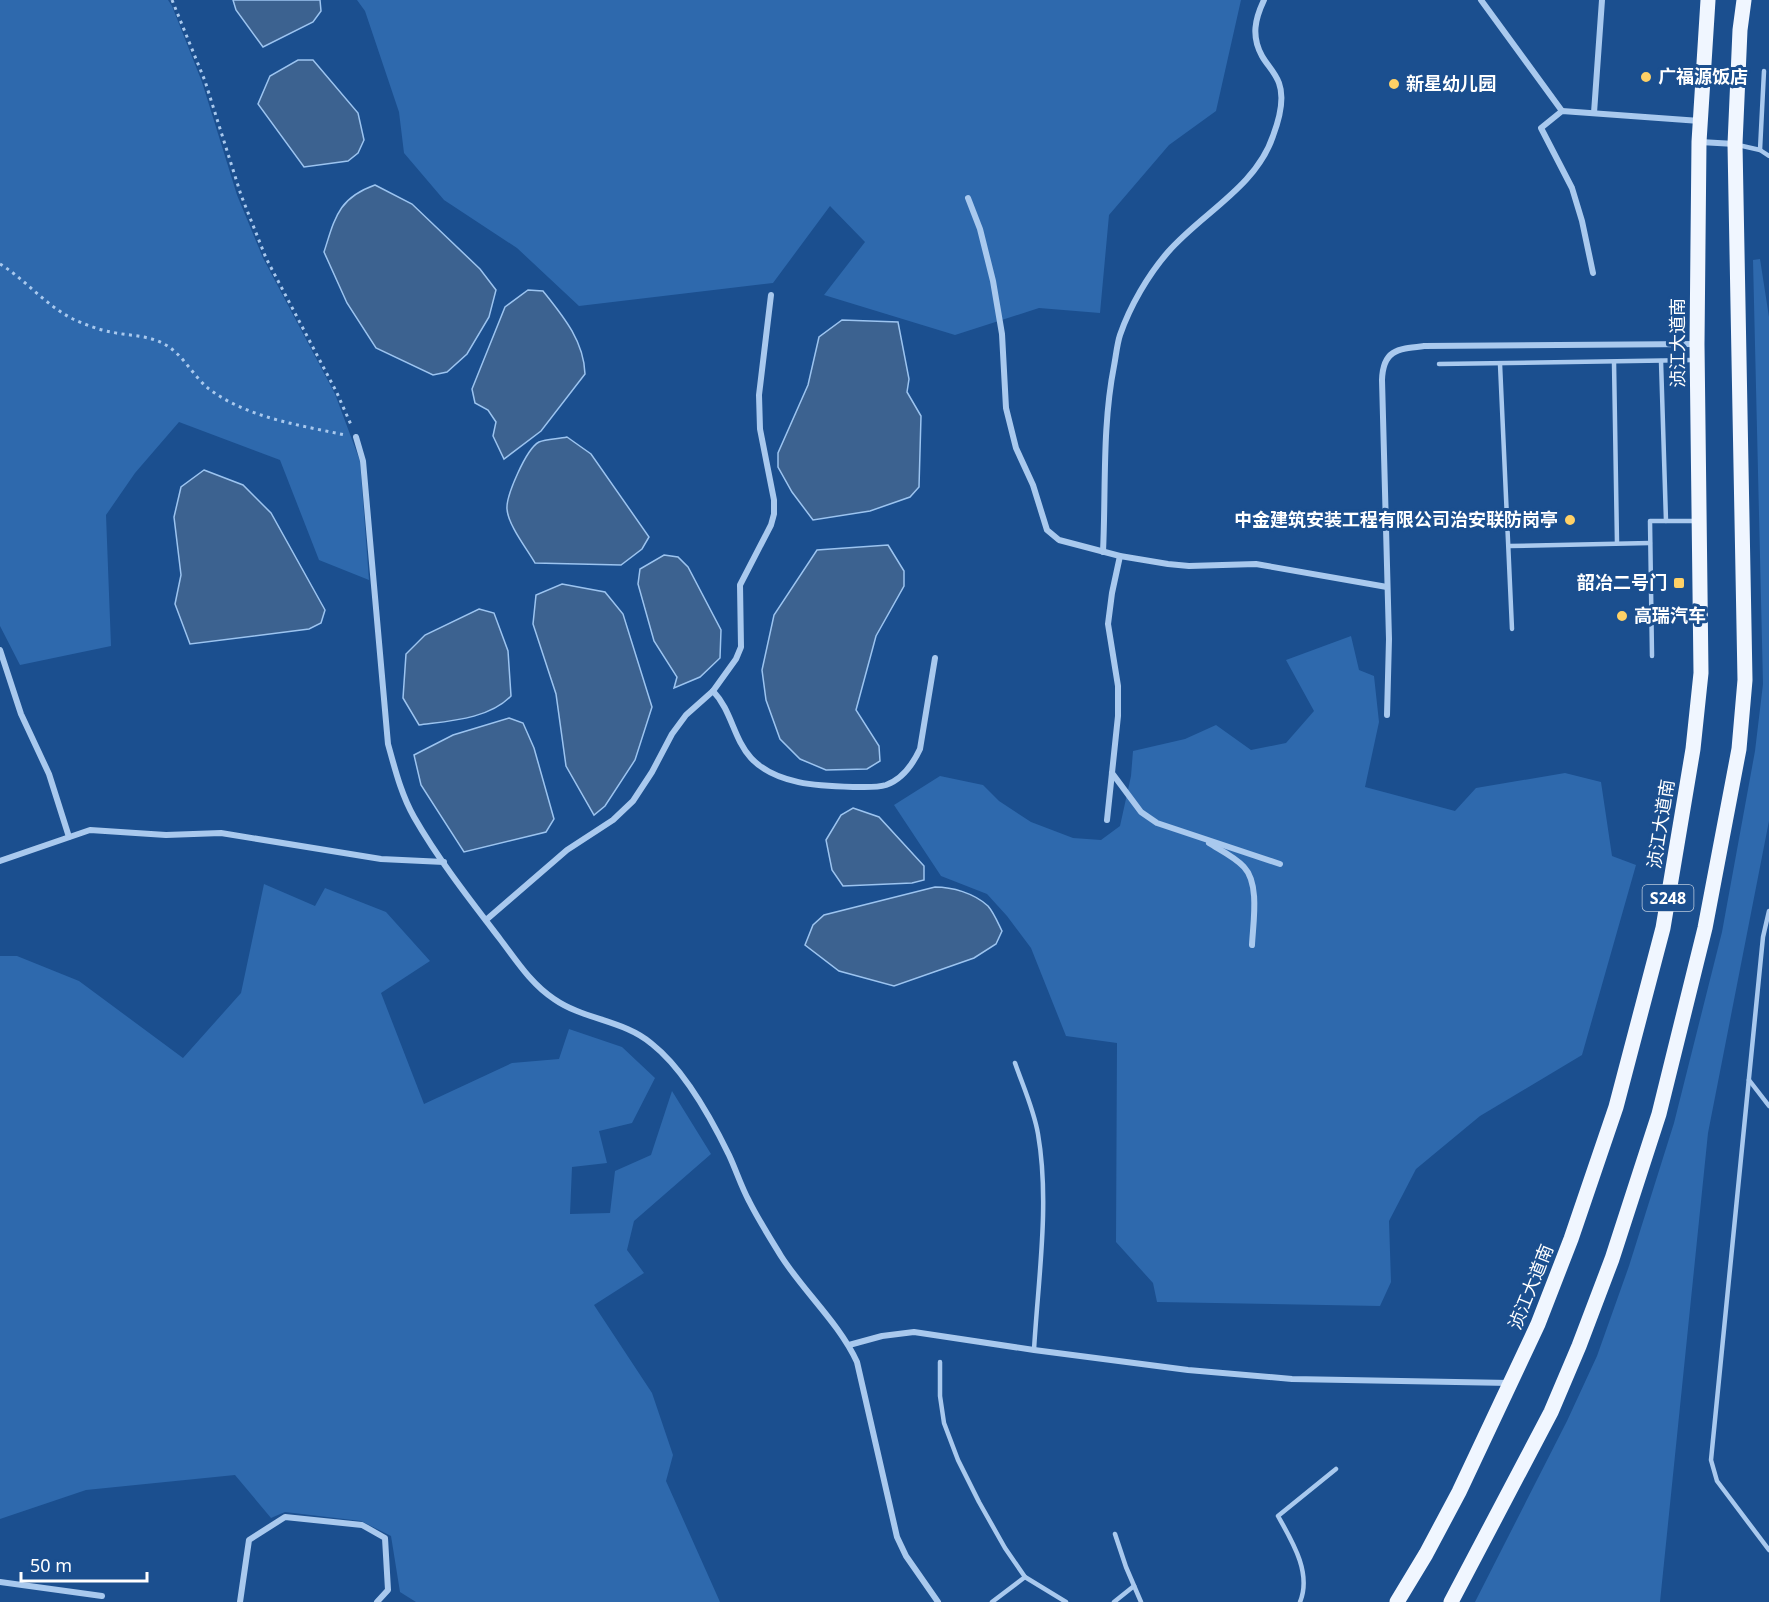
<svg xmlns="http://www.w3.org/2000/svg" width="1769" height="1602" font-family="'Noto Sans','Noto Sans SC',sans-serif">
<style>
.green{fill:#2e69ad}
.water{fill:#3c6290;stroke:#9cc4f0;stroke-width:1.5}
.lines{fill:none;stroke-linecap:round;stroke-linejoin:round}
.path{stroke:#a9c9ee;stroke-width:3;stroke-dasharray:3 4.5;stroke-linecap:butt}
.service{stroke:#a9c9ee;stroke-width:4.5}
.minor{stroke:#a9c9ee;stroke-width:6}
.primary{stroke:#f0f6ff;stroke-width:15}
.poi-dot{fill:#ffd166;stroke:#1b4f8f;stroke-width:2}
.labels{text-anchor:middle;stroke-width:6;stroke-linejoin:round;paint-order:stroke}
.shield{fill:#1b4f8f;stroke:#bbcadd;stroke-width:1.5}
.shield-label{font-size:16px;font-weight:bold;fill:#fff}
.poi-label{font-size:18px;font-weight:bold;fill:#fff;stroke:#1b4f8f;text-anchor:start}
.street-label{font-size:18px;fill:#fff;stroke:#1b4f8f}
</style>
<rect width="100%" height="100%" fill="#1b4f8f"/>
<g class="green">
<path d="M0,0H168L172,6L202,82L237,195L263,258L335,394L360,461L369,580L319,560L280,460L179,422L135,473L106,515L111,646L20,665L0,626Z"/>
<path d="M357,0H1241L1216,111L1169,145L1109,215L1100,313L1039,308L955,335L824,295L865,242L830,206L773,283L579,306L517,248L444,200L404,153L399,112L365,11Z"/>
<path d="M1760,259L1769,317V821L1708,1133L1660,1602H1475L1567,1421L1597,1356L1629,1266L1674,1123L1722,932L1755,751L1763,684L1753,260Z"/>
<path d="M1351,636L1359,670L1374,676L1379,722L1365,787L1455,811L1476,788L1565,773L1601,782L1612,856L1636,865L1582,1055L1480,1116L1416,1169L1389,1221L1391,1282L1380,1306L1157,1302L1153,1283L1116,1242L1117,1043L1066,1036L1031,948L1007,916L987,894L941,876L894,805L940,776L983,785L999,801L1031,822L1073,838L1101,840L1120,826L1131,776L1133,751L1185,739L1216,725L1251,750L1286,743L1314,711L1286,660Z"/>
<path d="M264,884L315,906L325,888L386,912L430,961L381,993L424,1104L512,1063L559,1059L569,1029L622,1047L655,1078L632,1123L599,1131L607,1163L572,1167L570,1214L610,1213L615,1171L651,1155L672,1091L711,1154L634,1221L627,1250L644,1273L594,1305L652,1393L673,1455L666,1481L720,1602H416L400,1592L391,1536L361,1521L285,1512L271,1518L235,1475L86,1490L0,1519V956H17L79,981L183,1058L241,993Z"/>
</g>
<g class="water">
<path d="M233,0H320L321,11L313,22L263,47L236,10Z"/>
<path d="M298,60H313L358,113L364,140L358,153L348,161L304,167L258,104L270,76Z"/>
<path d="M375,185L412,204L480,269L496,290L489,317L467,354L447,372L433,375L376,348L347,303L324,252C335,218 338,198 375,185Z"/>
<path d="M528,290L543,291C563,316 584,341 585,374L541,431L504,459L493,436L496,422L488,410L475,403L472,389L505,307Z"/>
<path d="M842,320L898,322L909,379L907,392L921,416L919,487L910,497L870,511L813,520L792,492L778,467V453L808,385L819,337Z"/>
<path d="M567,437L591,454L649,537L642,549L621,565L535,563C527,549 508,525 507,509C506,496 526,449 539,442C546,439 558,439 567,437Z"/>
<path d="M204,470L243,485L271,513L325,610L321,623L309,629L190,644L175,604L181,575L174,517L181,487Z"/>
<path d="M888,545L904,571V586L876,636L856,710L879,746L880,761L867,769L826,770L800,759L780,739L766,700L762,670L774,615L817,550Z"/>
<path d="M664,555L678,557L688,567L721,630L720,658L700,677L674,688L677,677L654,641L638,584L640,569Z"/>
<path d="M562,584L605,592L623,614L652,707L635,760L605,806L594,815L566,766L556,694L533,624L536,595Z"/>
<path d="M479,609L494,613L508,651L511,696C489,719 449,721 419,725L403,698L406,654L425,635Z"/>
<path d="M509,718L523,723L534,748L554,819L546,832L464,852L421,785L414,755L453,735Z"/>
<path d="M853,808L879,817L924,866V880L912,883L843,886L832,870L826,840L841,815Z"/>
<path d="M935,887C952,887 974,893 988,906C994,913 998,923 1002,931L996,944L974,958L894,986L839,971L805,945L813,925L824,915Z"/>
</g>
<g class="lines">
<g class="path">
<path d="M172,0L205,81L241,195L266,258L337,393L352,427"/>
<path d="M0,264C26,280 45,305 73,319C84,324 99,330 111,332C129,336 148,335 164,344C182,353 193,376 209,389C248,418 299,425 345,435"/>
</g>
<g class="service">
<path d="M1738,145L1760,150L1769,156"/>
<path d="M1760,150L1764,71"/>
<path d="M1661,361L1666,521"/>
<path d="M1614,362L1617,543"/>
<path d="M1439,364L1694,360"/>
<path d="M1500,364L1512,629"/>
<path d="M1509,546L1650,543"/>
<path d="M1652,656L1650,521H1698"/>
<path d="M1769,911L1763,937L1711,1460L1717,1481L1769,1550"/>
<path d="M1015,1063C1023,1086 1034,1110 1038,1134C1050,1203 1038,1280 1034,1350"/>
<path d="M1749,1080L1769,1106"/>
<path d="M940,1362V1396L944,1423L958,1460L979,1502L1005,1548L1025,1577L1066,1602"/>
<path d="M1115,1534L1126,1567L1141,1602"/>
<path d="M992,1602L1025,1577"/>
<path d="M1114,1602L1134,1586"/>
<path d="M1300,1602C1312,1573 1292,1541 1278,1516L1336,1469"/>
</g>
<g class="minor">
<path d="M1481,0L1562,111"/>
<path d="M1594,113L1602,0"/>
<path d="M1700,142L1735,144"/>
<path d="M968,198L980,229L993,281L1002,334L1006,408L1016,448L1033,485L1047,530L1059,540L1120,556L1168,564L1189,566L1256,564L1387,587"/>
<path d="M1593,273L1582,221L1572,188L1541,128L1562,111L1700,121"/>
<path d="M356,437L363,461L388,744C395,769 401,794 414,817C438,859 470,900 500,939C516,960 531,984 554,999C584,1020 624,1020 652,1044C685,1070 711,1118 729,1155C736,1170 741,1186 749,1201C758,1219 770,1238 781,1256C804,1292 839,1323 857,1362L897,1537L906,1556L938,1602"/>
<path d="M1103,552C1106,489 1102,427 1114,366C1116,356 1117,344 1120,335C1130,306 1148,275 1168,252C1202,213 1256,187 1273,136C1279,120 1285,99 1279,83C1275,72 1267,65 1262,56C1251,36 1255,19 1264,0"/>
<path d="M0,650L21,714L49,774L69,837"/>
<path d="M713,691C732,711 733,738 751,758C776,785 820,786 854,787C865,787 876,788 886,785C903,779 913,764 920,749L935,658"/>
<path d="M1387,715L1389,639L1382,380C1383,350 1397,349 1424,346L1697,344"/>
<path d="M1112,773L1141,812L1157,823L1280,864"/>
<path d="M1107,820L1118,716V686L1108,624L1112,593L1120,556"/>
<path d="M1209,843C1220,850 1235,857 1244,867C1260,884 1253,923 1252,945"/>
<path d="M0,861L90,830L166,835L221,833L381,859L444,862"/>
<path d="M486,920L567,850L613,820L633,801L652,772L672,734L686,715L713,691L736,659L741,647L740,585L771,525L774,514V500L760,429L759,395L771,295"/>
<path d="M849,1345L882,1336L914,1332L1034,1350L1188,1370L1292,1379L1510,1383"/>
<path d="M0,1582L102,1596"/>
<path d="M240,1602L249,1540L285,1517L362,1525L385,1538L388,1590L377,1602"/>
</g>
<g class="primary">
<path d="M1397,1602L1426,1554L1459,1492L1538,1324L1571,1239L1616,1107L1663,928L1693,749L1701,673L1697,344L1699,142L1708,0"/>
<path d="M1451,1602L1551,1412L1579,1346L1612,1259L1659,1114L1705,928L1739,749L1745,680L1735,144L1740,30L1744,0"/>
</g>
</g>
<g class="poi-dot">
<circle cx="1646" cy="77" r="6"/>
<circle cx="1394" cy="84" r="6"/>
<circle cx="1570" cy="520" r="6"/>
<rect x="1673" y="577" width="12" height="12" rx="3"/>
<circle cx="1622" cy="616" r="6"/>
</g>
<g class="labels">
<rect class="shield" x="1642.5" y="885" width="51" height="26" rx="4.5"/>
<g class="shield-label">
<text x="1668" y="904">S248</text>
</g>
<g class="poi-label">
<text x="1658" y="83">广福源饭店</text>
<text x="1406" y="90">新星幼儿园</text>
<text x="1558" y="526" text-anchor="end">中金建筑安装工程有限公司治安联防岗亭</text>
<text x="1667" y="589" text-anchor="end">韶冶二号门</text>
<text x="1634" y="622">高瑞汽车</text>
</g>
<g class="street-label">
<text transform="translate(1678 343) rotate(-90)" y="6">浈江大道南</text>
<text transform="translate(1661 824) rotate(-81)" y="6">浈江大道南</text>
<text transform="translate(1531 1287) rotate(-68)" y="6">浈江大道南</text>
</g>
</g>
<path d="M21 1572v9h126v-9" fill="none" stroke="#ffffff" stroke-width="3"/>
<text x="30" y="1572" font-size="18" fill="#ffffff" stroke="#1b4f8f" stroke-width="4.5" paint-order="stroke">50 m</text>
</svg>
